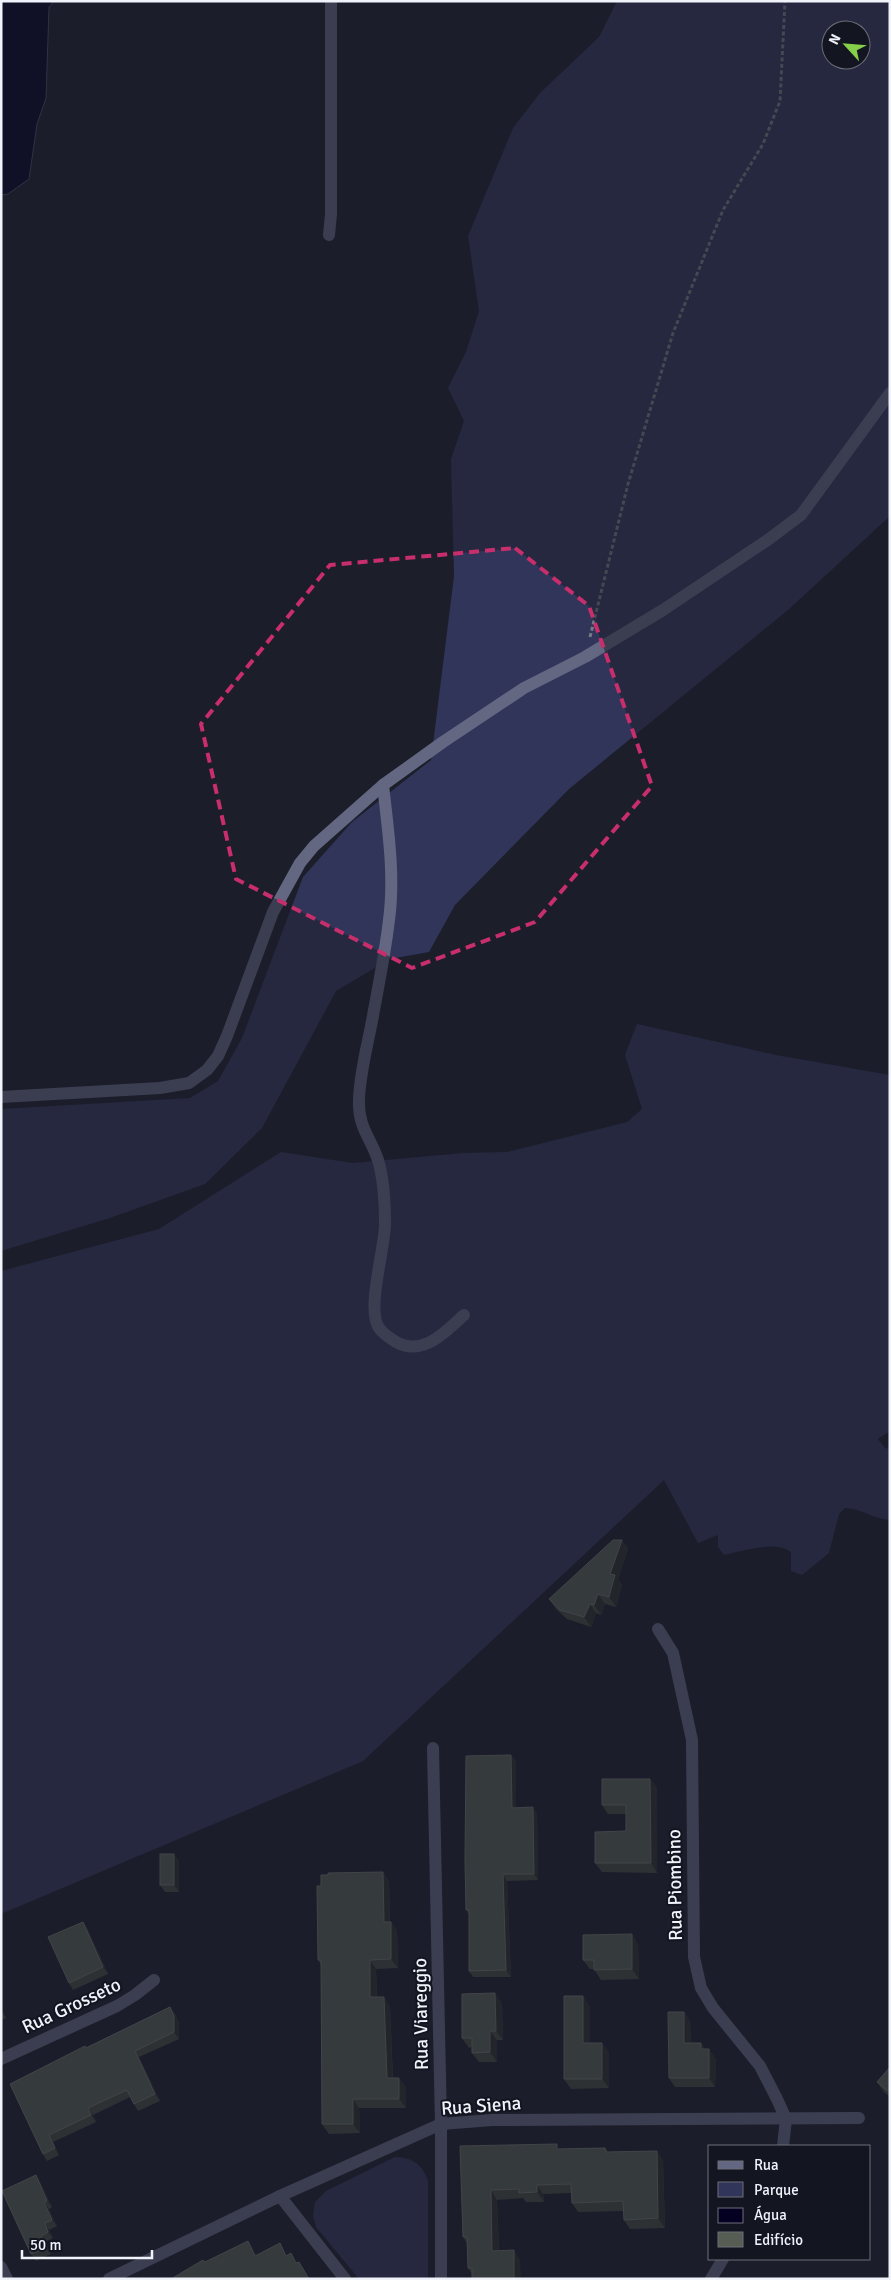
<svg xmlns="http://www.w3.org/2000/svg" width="891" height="2280" font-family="Signika,sans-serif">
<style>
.green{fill:#313559;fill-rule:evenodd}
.water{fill:#040022;stroke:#4b4963}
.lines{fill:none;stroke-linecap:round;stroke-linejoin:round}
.path{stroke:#787a84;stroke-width:3;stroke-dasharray:4 2.5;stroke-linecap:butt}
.street{stroke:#636782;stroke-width:12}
.wall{fill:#434b3f}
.shaded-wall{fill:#2c312e}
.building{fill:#565d53;stroke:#6e746e}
.marked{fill:none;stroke:#c72e6b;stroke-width:4;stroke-dasharray:10 6;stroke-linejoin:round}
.labels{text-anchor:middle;stroke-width:4;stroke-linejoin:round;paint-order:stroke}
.street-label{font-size:19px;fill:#f1f3fb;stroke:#131521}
</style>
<rect width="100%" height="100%" fill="#1c1e2a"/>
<g class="green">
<path d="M617,1H890V516L788,610L569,789L455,905L429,952L390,959L336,991L262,1128L205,1184L110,1218L1,1251V1109L190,1098L218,1081L242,1038L303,877L352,822L431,760L454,576L451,459L464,421L448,388L466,352L479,311L468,236L513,128L540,93L599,37ZM831,30H861V60H831Z"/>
<path d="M637,1024L776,1055L890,1075V1431L878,1439L885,1448L890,1449V1520C873,1519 861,1508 845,1508L839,1514L829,1553L802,1575L791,1571V1552C776,1540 742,1551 724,1555L718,1547V1535L698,1543L664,1480L363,1761L1,1914V1271L159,1229L281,1152L353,1163L463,1153L507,1152L627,1122L642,1109L625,1055Z"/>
<path d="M395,2157C413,2158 422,2164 428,2181V2279H359L316,2227L313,2216L315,2202L326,2191Z"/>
</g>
<path class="water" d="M1,1H54L49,7L46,98L37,124L29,179L8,194L1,195Z"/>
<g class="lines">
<path class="path" d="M590,637L628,484L673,333L723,210L763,144L780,101L785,1"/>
<g class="street">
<path d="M329,235L331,214V1"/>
<path d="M383,785C388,830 395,875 389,920C385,954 378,988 372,1021C367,1047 360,1073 359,1099C358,1128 370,1136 378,1160C384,1180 385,1202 385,1224C385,1248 366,1310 379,1328C383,1334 390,1338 396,1342C423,1357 445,1332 464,1315"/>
<path d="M1,1097L160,1088L189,1083L207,1070L218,1056L227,1036L273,912L300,863L314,846L383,785L443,742L524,688L585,657L663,610L769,539L801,515L890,393"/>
<path d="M658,1629L673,1653L692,1740L694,1957L701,1988L713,2008L760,2066L777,2099L786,2119L783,2146"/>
<path d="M433,1748L441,2124V2279"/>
<path d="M1,2059L117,2006L135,1995L154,1980"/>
<path d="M280,2196L345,2279"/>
<path d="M1,2267L7,2279"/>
<path d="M109,2279L280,2196L441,2124L492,2120L859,2118"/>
<path d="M711,2279L723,2259"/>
</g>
</g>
<g class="wall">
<path d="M622,1540L628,1549L618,1579L622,1585L616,1607L605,1604L601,1615L596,1613L591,1627L567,1619L556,1609L549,1599Z"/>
<path d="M511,1755L516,1762V1808L537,1814L538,1880L507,1881L511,1977H473L469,1971V1914L466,1910Z"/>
<path d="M650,1779L657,1788V1873L602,1872L595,1863L626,1831V1814H608L602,1805Z"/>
<path d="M179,1861V1892H165L160,1885Z"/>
<path d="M389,1881L390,1922H391L397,1931L398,1968L376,1969L377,1997L390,2006L393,2078L406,2087V2108H359L360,2133L329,2134L322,2124L321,1965L318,1960L321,1886Z"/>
<path d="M83,1922L87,1928L108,1974L73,1990L69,1983Z"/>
<path d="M638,1944L639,1979L601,1980L594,1969H590L583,1960Z"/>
<path d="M502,2003L503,2040H497V2062H479L472,2053V2047L469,2048L462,2038Z"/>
<path d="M590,2006V2043L609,2052V2088L571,2089L564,2079Z"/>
<path d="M170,2007L175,2014L179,2023V2039L139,2057L160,2101L138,2111L130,2097L93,2115L96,2122L53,2142L59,2155L47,2161L43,2154L10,2084Z"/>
<path d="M1,2009L6,2018L1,2020Z"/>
<path d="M684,2012L690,2022L691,2043H701L705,2049L716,2059L715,2087H675L669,2078Z"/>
<path d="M890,2067V2097L884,2092L877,2082Z"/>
<path d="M460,2146L561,2149L605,2148L608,2152L657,2151L663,2161L665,2228L630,2229L624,2220L623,2211L578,2212L572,2203L571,2193L543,2194L544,2202H526L523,2198L497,2200L499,2250L520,2260L472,2274L468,2268L467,2243L463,2237Z"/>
<path d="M36,2175L40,2182L52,2207L49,2209L57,2226L49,2230L53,2238L45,2242L51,2254L36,2261L31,2254Z"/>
</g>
<g class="shaded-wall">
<path d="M622,1540L628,1549L618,1579L622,1585L616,1607L609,1597L610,1574Z"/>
<path d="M598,1594L605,1604L601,1615L594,1605Z"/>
<path d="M590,1604L596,1613L591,1627L584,1617Z"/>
<path d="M511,1755L516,1762V1814L512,1808Z"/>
<path d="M650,1779L657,1788V1873L651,1863Z"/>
<path d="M533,1807L537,1814L538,1880L534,1874Z"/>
<path d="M174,1854L179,1861V1892L174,1885Z"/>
<path d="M383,1872L389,1881L390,1931L384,1922Z"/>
<path d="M503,1874L507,1881L511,1977L506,1970Z"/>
<path d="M83,1922L87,1928L108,1974L103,1967Z"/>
<path d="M391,1922L397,1931L398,1968L391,1959Z"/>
<path d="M632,1934L638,1944L639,1979L632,1969Z"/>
<path d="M370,1960L376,1969L377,2006L370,1997Z"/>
<path d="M495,1993L502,2003L503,2040L496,2031Z"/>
<path d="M583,1996L590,2006V2053L583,2043Z"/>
<path d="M384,1997L390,2006L393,2087L387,2078Z"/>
<path d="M170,2007L175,2014L179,2023V2039L174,2032Z"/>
<path d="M684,2012L690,2022L691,2053L684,2043Z"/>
<path d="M490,2031L497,2040V2062L490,2052Z"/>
<path d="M602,2043L609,2052V2088L602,2079Z"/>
<path d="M701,2043L708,2053L701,2049Z"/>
<path d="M709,2049L716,2059L715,2087L709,2078Z"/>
<path d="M135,2051L139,2057L160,2101L155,2094Z"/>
<path d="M399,2078L406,2087V2108L399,2099Z"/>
<path d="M353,2099L359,2108L360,2133L353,2124Z"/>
<path d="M88,2108L93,2115L96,2122L91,2115Z"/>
<path d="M49,2135L53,2142L59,2155L55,2148Z"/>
<path d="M657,2151L663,2161L665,2228L658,2218Z"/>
<path d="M36,2175L40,2182L52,2207L47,2201Z"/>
<path d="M537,2185L543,2194L544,2202L537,2192Z"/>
<path d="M491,2190L497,2200L499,2260L492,2251Z"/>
<path d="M44,2202L49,2209L57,2226L52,2220Z"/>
<path d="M45,2223L49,2230L53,2238L48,2232Z"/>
<path d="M41,2236L45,2242L51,2254L46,2248Z"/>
<path d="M248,2241L252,2247L260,2262L255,2256Z"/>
<path d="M514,2250L520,2260L521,2279H514Z"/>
</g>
<g class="building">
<path d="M613,1540H622L610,1574L615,1575L609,1597L598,1594L594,1605L590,1604L584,1617L560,1610L549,1599Z"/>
<path d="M511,1755L512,1808L533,1807L534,1874H503L506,1970L469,1971V1910H466L465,1861L466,1756Z"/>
<path d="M602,1779H650L651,1863H595V1832L626,1831V1805H602Z"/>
<rect x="160" y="1854" width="14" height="31"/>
<path d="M383,1872L384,1922H391V1959L370,1960V1997H384L387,2078H399V2099H353V2124H322L321,1960H318L317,1886H321V1875H328V1873Z"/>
<path d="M83,1922L103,1967L69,1983L48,1937Z"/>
<path d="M632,1934V1969L594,1970V1960H583V1935Z"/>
<path d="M495,1993L496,2031H490V2052L472,2053V2038H462V1994Z"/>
<path d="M564,1996H583V2043H602V2079H564Z"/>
<path d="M170,2007L174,2016V2032L135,2051L155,2094L134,2104L127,2090L88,2108L91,2115L49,2135L55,2148L43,2154L10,2084L85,2046L86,2048Z"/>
<path d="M668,2012H684V2043H701V2049H709V2078H669Z"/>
<path d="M890,2067V2093L877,2082Z"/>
<path d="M557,2144V2149L605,2148L606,2152L657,2151L658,2218L624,2220L623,2201L572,2203L571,2184L537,2185V2192L519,2193V2189L491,2190L492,2251L514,2250V2279H472V2268H468L467,2237H463L460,2146Z"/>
<path d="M36,2175L47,2201L44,2202L52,2220L45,2223L48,2232L41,2236L46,2248L31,2254L2,2191Z"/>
<path d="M248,2241L255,2256L280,2243L286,2256L291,2253L296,2263L299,2262L309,2279H171L203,2260L205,2262Z"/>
</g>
<path d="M0 0H891V2280H0ZM515,548L589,606L652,786L535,922L412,968L236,879L201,724L330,565Z" fill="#1c1e2a" fill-opacity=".55" fill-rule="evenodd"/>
<path class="marked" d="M515,548L589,606L652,786L535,922L412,968L236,879L201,724L330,565Z"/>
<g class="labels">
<g class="street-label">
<text transform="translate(674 1885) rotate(-91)" y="7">Rua Piombino</text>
<text transform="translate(71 2005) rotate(-25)" y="7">Rua Grosseto</text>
<text transform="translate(420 2014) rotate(-91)" y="7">Rua Viareggio</text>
<text transform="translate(481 2105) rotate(-4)" y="7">Rua Siena</text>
</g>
</g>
<rect width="891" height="2280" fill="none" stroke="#f1f3fb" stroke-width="5"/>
<rect x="708" y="2145" width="162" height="115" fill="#131521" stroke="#6c6e78"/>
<rect x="718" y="2161" width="25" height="8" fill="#636782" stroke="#6c6e78"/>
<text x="754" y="2170" font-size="15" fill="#f1f3fb">Rua</text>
<rect x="718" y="2182" width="25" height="15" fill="#313559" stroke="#6c6e78"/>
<text x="754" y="2195" font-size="15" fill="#f1f3fb">Parque</text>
<rect x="718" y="2208" width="25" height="15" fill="#040022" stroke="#6c6e78"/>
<text x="754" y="2220" font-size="15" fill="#f1f3fb">Água</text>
<rect x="718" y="2232" width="25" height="15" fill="#565d53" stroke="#6c6e78"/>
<text x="754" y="2245" font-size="15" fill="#f1f3fb">Edifício</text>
<g transform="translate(846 45) rotate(296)"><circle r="24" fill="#131521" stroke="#6c6e78"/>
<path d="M0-4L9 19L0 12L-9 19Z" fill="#86cf4b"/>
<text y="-8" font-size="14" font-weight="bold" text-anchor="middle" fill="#f1f3fb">N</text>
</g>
<path d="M22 2250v8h130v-8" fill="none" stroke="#f1f3fb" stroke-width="2.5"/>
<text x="30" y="2250" font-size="15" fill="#f1f3fb" stroke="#131521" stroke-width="4" paint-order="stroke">50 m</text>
</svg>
